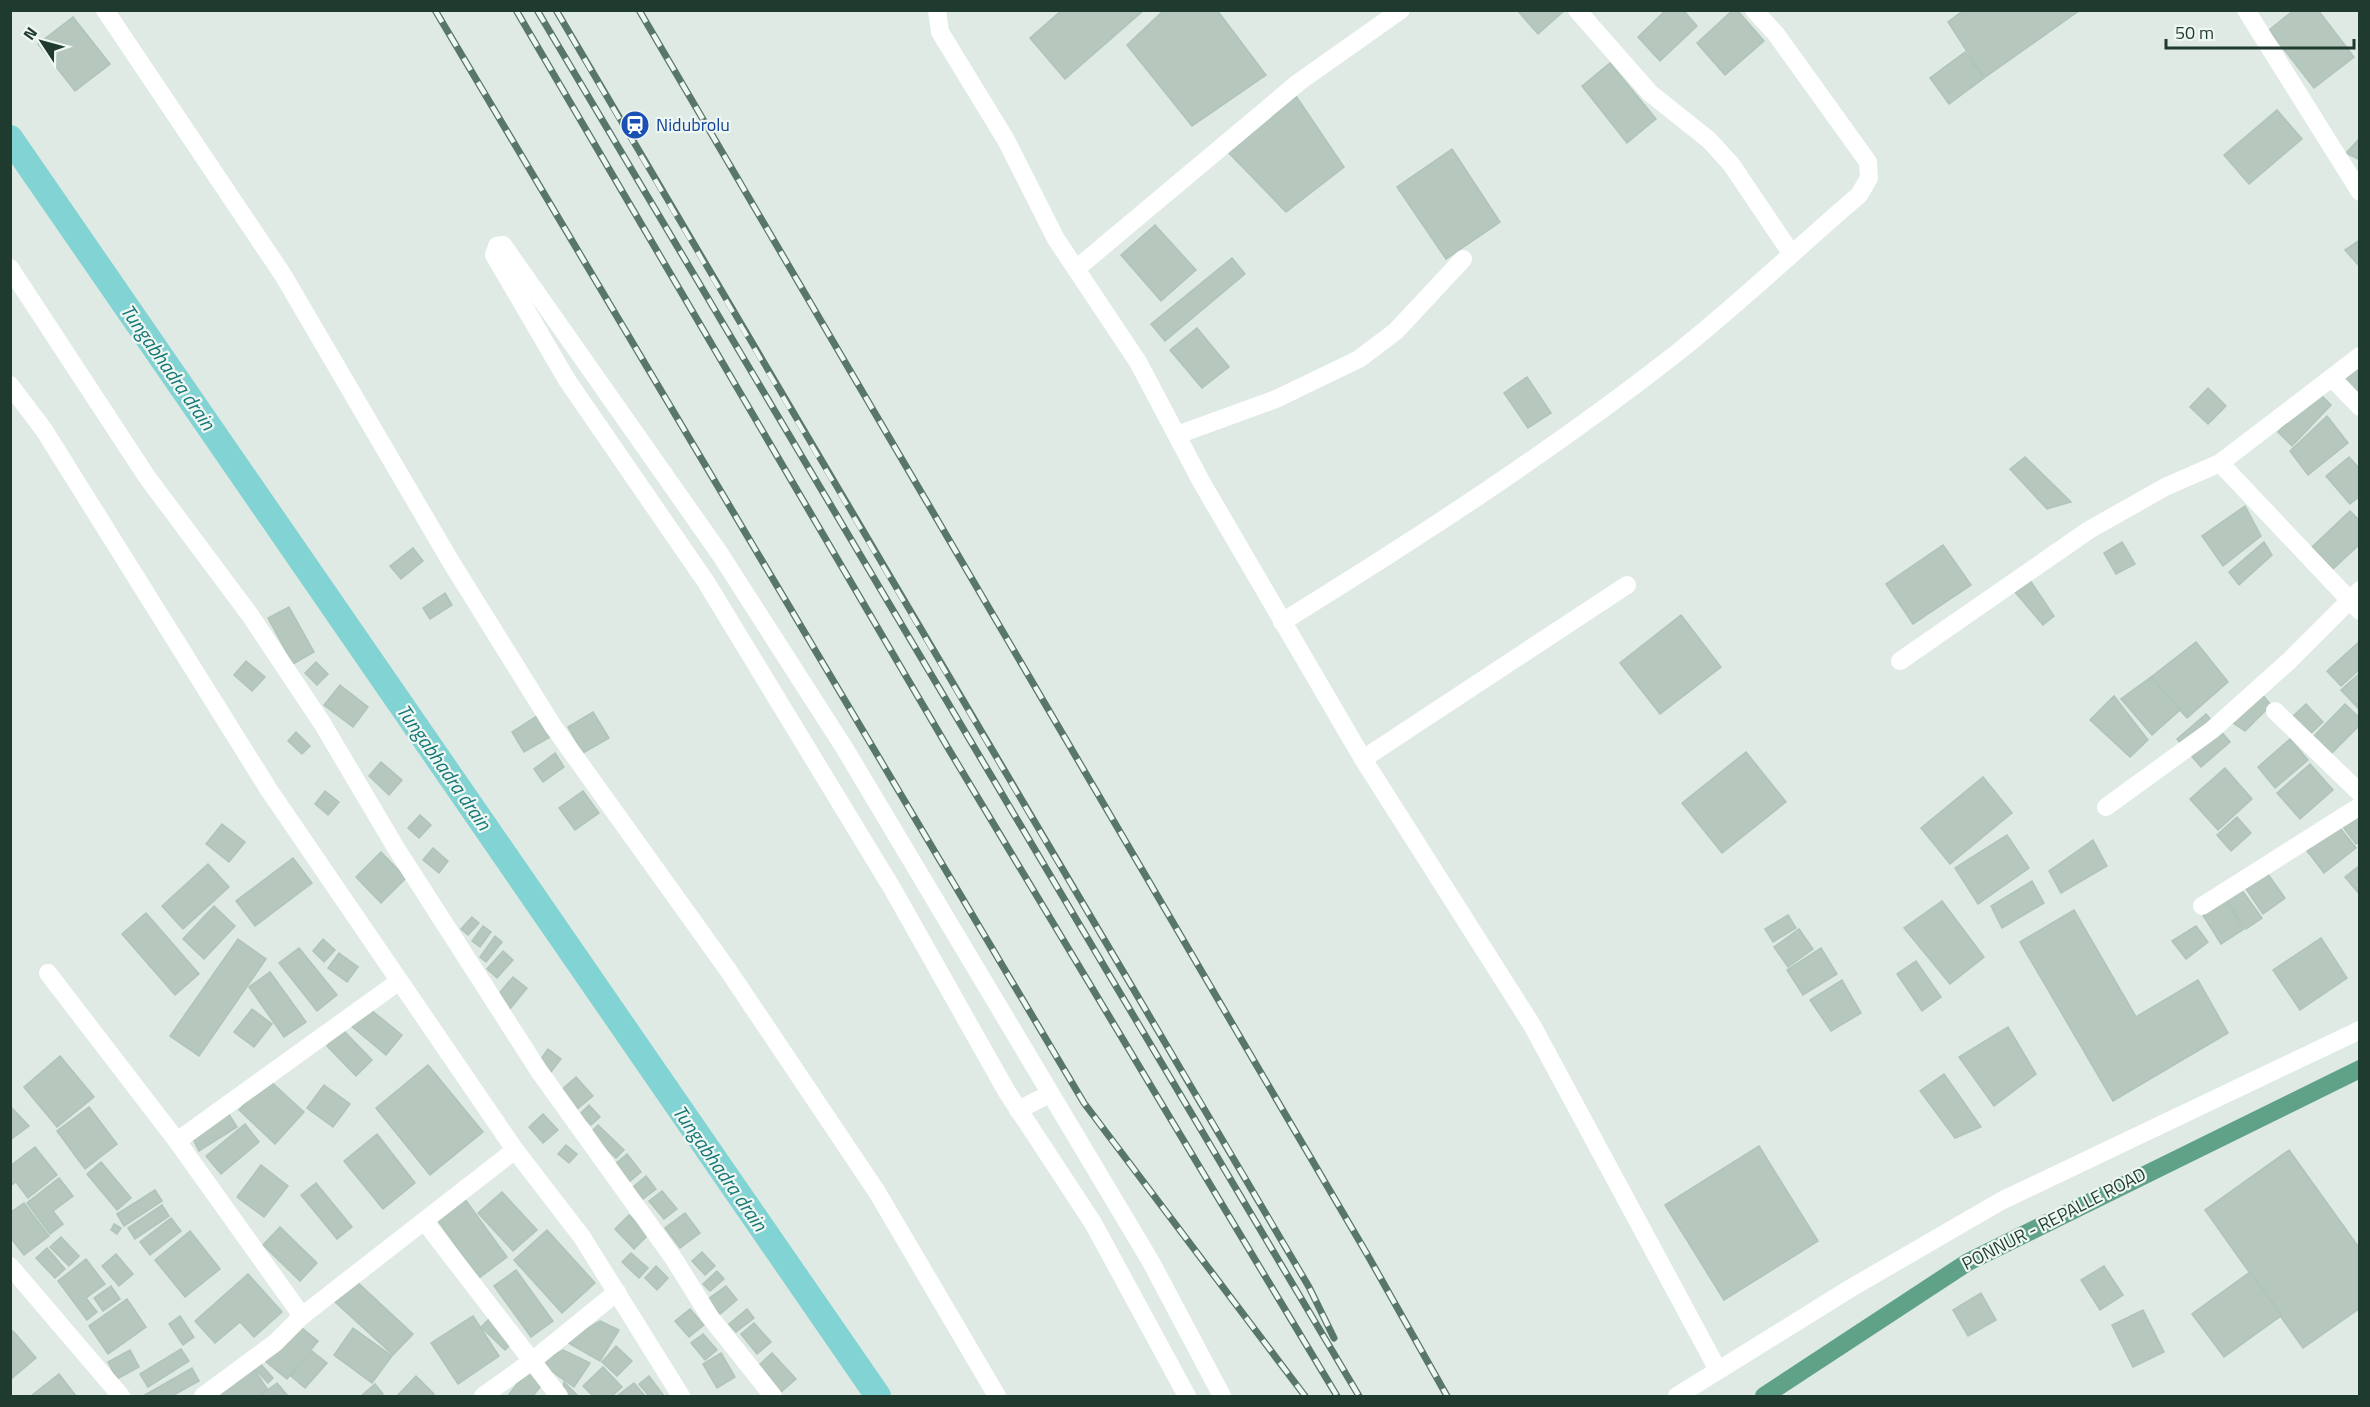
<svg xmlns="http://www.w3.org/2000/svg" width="2370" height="1407" font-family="'Titillium Web',sans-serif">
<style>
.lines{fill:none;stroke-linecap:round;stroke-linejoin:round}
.canal{stroke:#82d3d3;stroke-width:26}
.building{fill:#b6c8be;stroke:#b0c4b9;stroke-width:1.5}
.minor{stroke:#fff;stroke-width:18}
.major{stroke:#60a287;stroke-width:18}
.rail-casing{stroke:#58776a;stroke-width:7}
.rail{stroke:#eef7f1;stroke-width:4.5;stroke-dasharray:14;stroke-linecap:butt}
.labels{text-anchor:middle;stroke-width:4.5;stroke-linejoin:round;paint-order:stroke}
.transit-label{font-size:18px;fill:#164399;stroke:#eef7f1;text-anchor:start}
.street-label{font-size:18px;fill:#1f3b2f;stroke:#eef7f1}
.water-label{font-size:20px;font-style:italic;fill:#167779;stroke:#eef7f1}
</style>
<rect width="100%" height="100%" fill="#deeae3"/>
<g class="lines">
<path class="canal" d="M10,138L878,1396"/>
</g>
<g class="building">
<path d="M1062,10H1144L1065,79L1030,38Z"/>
<path d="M1164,10H1217L1266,75L1192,126L1127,45Z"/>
<path d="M1517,10H1565L1538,34Z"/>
<path d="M1666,10H1683L1697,26L1660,61L1638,37Z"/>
<path d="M1733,10H1737L1764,41L1725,75L1697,43Z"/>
<path d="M1964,10H2080L1984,78L1948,22Z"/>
<path d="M2294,10H2318L2354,57L2314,88L2269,30Z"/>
<path d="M73,17L110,64L75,91L38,44Z"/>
<path d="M1965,52L1984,78L1949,104L1930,78Z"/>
<path d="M1610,63L1656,119L1627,143L1582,86Z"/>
<path d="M1296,96L1344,167L1286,212L1228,152Z"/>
<path d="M2277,110L2302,139L2249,184L2224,155Z"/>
<path d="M2360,138V160L2346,153Z"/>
<path d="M1452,149L1500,222L1446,259L1397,187Z"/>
<path d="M1155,225L1196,270L1161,301L1121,255Z"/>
<path d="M2360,240V267L2345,250Z"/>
<path d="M1232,258L1245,274L1165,341L1151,324Z"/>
<path d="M1197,328L1229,367L1202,388L1170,350Z"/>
<path d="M2360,359V397L2340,377Z"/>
<path d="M1527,377L1551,413L1528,428L1504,393Z"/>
<path d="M2208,388L2226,406L2208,424L2190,407Z"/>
<path d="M2317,391L2331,405L2292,446L2278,432Z"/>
<path d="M2327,416L2348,443L2308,475L2290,451Z"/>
<path d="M2025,457L2071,502L2047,509L2010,469Z"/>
<path d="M2349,457L2360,469V496L2350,504L2326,476Z"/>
<path d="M2245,506L2261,536L2223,566L2202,536Z"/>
<path d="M2350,511L2360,521V544L2333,569L2312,547Z"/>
<path d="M2122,542L2135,564L2116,574L2104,553Z"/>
<path d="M2264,542L2272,555L2239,585L2229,572Z"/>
<path d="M1943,545L1971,585L1913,624L1886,584Z"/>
<path d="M413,548L423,561L401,579L390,566Z"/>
<path d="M2030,580L2054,616L2043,625L2015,592Z"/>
<path d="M445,593L452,605L430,619L423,608Z"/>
<path d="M289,607L314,652L293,664L268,618Z"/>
<path d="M1681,615L1721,667L1660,714L1620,663Z"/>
<path d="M2360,641V669L2341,686L2327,671Z"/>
<path d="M2196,642L2228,682L2187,718L2151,677Z"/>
<path d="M246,661L265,677L252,691L234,675Z"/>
<path d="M316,662L328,674L317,685L305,673Z"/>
<path d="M2360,673V710L2341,690Z"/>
<path d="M2151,677L2180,710L2152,735L2121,699Z"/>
<path d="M340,685L368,707L353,727L324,705Z"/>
<path d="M2261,693L2271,705L2245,731L2230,721Z"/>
<path d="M2114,696L2148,740L2130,757L2090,720Z"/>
<path d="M2306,704L2323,722L2309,735L2292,717Z"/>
<path d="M2345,704L2360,718V725L2330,755L2313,737Z"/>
<path d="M593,712L609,738L583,753L568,727Z"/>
<path d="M2206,714L2230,742L2201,767L2177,739Z"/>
<path d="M537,716L550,737L524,752L512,732Z"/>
<path d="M296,732L310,746L302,754L288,741Z"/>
<path d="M2290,739L2308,760L2275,788L2258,767Z"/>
<path d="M1746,752L1786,802L1722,853L1682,803Z"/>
<path d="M555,753L564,767L543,782L534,769Z"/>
<path d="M381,762L402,780L389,795L369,776Z"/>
<path d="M2310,764L2333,790L2300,819L2277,793Z"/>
<path d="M2225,768L2252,799L2218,830L2190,799Z"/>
<path d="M1983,777L2012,813L1950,864L1921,828Z"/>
<path d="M325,791L339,802L328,815L315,804Z"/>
<path d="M583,791L599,813L575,830L559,808Z"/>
<path d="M2360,810V841L2356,844L2340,823Z"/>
<path d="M420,815L431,825L419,838L408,828Z"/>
<path d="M2237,817L2251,833L2231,851L2217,835Z"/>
<path d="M2336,823L2356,848L2324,873L2304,847Z"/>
<path d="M222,824L245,842L229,862L206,844Z"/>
<path d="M2007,835L2029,868L1978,904L1955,868Z"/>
<path d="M2093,840L2107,866L2061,893L2049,871Z"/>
<path d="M433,848L448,861L439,873L423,860Z"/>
<path d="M381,852L406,878L381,903L356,877Z"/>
<path d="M293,858L312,883L255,926L236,901Z"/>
<path d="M208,864L229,887L183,929L162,906Z"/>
<path d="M2360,865V895L2345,877Z"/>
<path d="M2265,870L2285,898L2263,914L2244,886Z"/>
<path d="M2032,881L2044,903L2002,928L1991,906Z"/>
<path d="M2241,889L2262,918L2246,929L2226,900Z"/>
<path d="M2226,900L2244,929L2221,944L2201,912Z"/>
<path d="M1942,901L1984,957L1950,984L1904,928Z"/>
<path d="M214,906L235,926L204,959L183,939Z"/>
<path d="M2074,910L2136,1017L2198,980L2228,1033L2113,1101L2020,942Z"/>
<path d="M146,913L199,974L175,995L122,934Z"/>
<path d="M1788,915L1796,928L1773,942L1765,929Z"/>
<path d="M472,917L479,923L468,935L461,929Z"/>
<path d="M483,926L491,932L480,947L472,941Z"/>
<path d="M2196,926L2208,942L2186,959L2172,941Z"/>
<path d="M1799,929L1813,949L1788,967L1774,947Z"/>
<path d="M495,936L502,942L486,962L480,957Z"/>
<path d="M2321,938L2347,978L2300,1010L2273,970Z"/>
<path d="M238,939L266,959L199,1056L170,1036Z"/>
<path d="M323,939L335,950L324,962L313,951Z"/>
<path d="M299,948L337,995L317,1011L279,963Z"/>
<path d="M1821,948L1837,974L1803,995L1787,970Z"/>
<path d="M503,951L513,960L497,978L487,969Z"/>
<path d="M339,953L358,967L347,982L328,968Z"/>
<path d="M1916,961L1941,997L1922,1011L1897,974Z"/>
<path d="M270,972L306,1022L284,1037L249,987Z"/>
<path d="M513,977L527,988L510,1009L496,997Z"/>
<path d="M1842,980L1861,1013L1831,1031L1810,1000Z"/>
<path d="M366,1006L402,1035L386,1055L350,1025Z"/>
<path d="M252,1009L272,1024L254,1047L234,1032Z"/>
<path d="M2008,1027L2036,1074L1994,1106L1959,1057Z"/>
<path d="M342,1029L372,1060L356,1076L327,1046Z"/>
<path d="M548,1049L561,1059L551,1072L538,1063Z"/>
<path d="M60,1056L94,1097L57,1127L24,1087Z"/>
<path d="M428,1065L483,1132L430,1175L376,1108Z"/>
<path d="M1944,1074L1981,1127L1955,1138L1920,1091Z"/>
<path d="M576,1077L593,1096L576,1110L559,1092Z"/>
<path d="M268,1079L304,1112L275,1144L239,1110Z"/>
<path d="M324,1085L350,1104L333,1127L307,1108Z"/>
<path d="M589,1105L600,1117L591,1125L580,1114Z"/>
<path d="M10,1106L29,1126L10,1140Z"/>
<path d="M89,1107L117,1144L85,1169L57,1131Z"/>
<path d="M228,1113L237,1127L199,1151L193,1139Z"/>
<path d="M543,1114L558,1130L543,1143L529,1127Z"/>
<path d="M245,1124L259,1142L221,1174L206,1156Z"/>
<path d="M598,1125L624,1150L616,1158L590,1133Z"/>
<path d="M377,1134L415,1183L383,1209L344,1161Z"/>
<path d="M566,1145L577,1154L569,1163L558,1154Z"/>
<path d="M1759,1146L1818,1241L1724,1300L1665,1205Z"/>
<path d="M35,1147L57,1175L28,1198L16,1182L10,1186V1166Z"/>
<path d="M2289,1150L2360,1249V1308L2303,1348L2205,1210Z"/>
<path d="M627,1154L641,1172L629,1182L615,1164Z"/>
<path d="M101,1162L131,1198L117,1210L87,1174Z"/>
<path d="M261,1165L288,1186L264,1217L237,1197Z"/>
<path d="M646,1176L656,1189L643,1199L633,1187Z"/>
<path d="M59,1178L73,1196L53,1211L63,1224L50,1234L27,1203Z"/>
<path d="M316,1183L352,1227L337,1239L301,1195Z"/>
<path d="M155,1190L162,1201L124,1226L117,1214Z"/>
<path d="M662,1191L677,1209L664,1219L649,1201Z"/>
<path d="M502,1192L537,1230L513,1251L478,1213Z"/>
<path d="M464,1198L507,1257L479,1278L436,1218Z"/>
<path d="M24,1203L49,1236L24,1255L10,1237V1213Z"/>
<path d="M162,1205L169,1216L135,1239L128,1228Z"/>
<path d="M685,1213L700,1233L680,1248L665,1228Z"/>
<path d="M629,1215L648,1235L634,1249L615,1229Z"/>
<path d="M171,1218L181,1231L150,1255L140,1242Z"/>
<path d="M114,1224L121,1228L117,1234L111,1230Z"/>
<path d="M280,1227L317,1263L300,1281L263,1245Z"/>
<path d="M547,1230L595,1283L562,1313L514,1260Z"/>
<path d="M190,1231L220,1269L185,1297L155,1260Z"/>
<path d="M61,1237L79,1256L69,1266L50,1247Z"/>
<path d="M47,1248L65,1269L55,1278L36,1258Z"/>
<path d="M702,1252L715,1266L705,1275L692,1261Z"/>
<path d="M631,1253L648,1268L639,1278L622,1262Z"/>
<path d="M116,1254L133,1274L119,1286L102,1266Z"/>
<path d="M86,1259L105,1284L86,1298L97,1312L87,1320L58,1281Z"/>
<path d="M656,1266L668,1278L657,1290L645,1278Z"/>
<path d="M2104,1266L2123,1295L2100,1310L2081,1280Z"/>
<path d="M516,1270L553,1321L531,1337L494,1286Z"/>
<path d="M717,1271L724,1279L710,1291L703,1284Z"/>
<path d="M2250,1272L2282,1315L2224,1357L2192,1314Z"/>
<path d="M248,1274L282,1312L254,1337L240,1322L215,1343L195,1321Z"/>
<path d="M355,1280L413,1334L393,1355L335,1302Z"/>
<path d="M111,1286L120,1299L103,1311L94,1298Z"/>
<path d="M726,1286L737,1300L719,1315L707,1300Z"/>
<path d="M1981,1293L1996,1320L1968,1336L1953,1310Z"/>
<path d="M127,1299L146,1327L108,1354L89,1326Z"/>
<path d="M690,1309L704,1325L689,1337L675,1321Z"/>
<path d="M747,1309L754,1318L736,1332L729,1324Z"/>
<path d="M2143,1310L2164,1352L2133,1367L2112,1325Z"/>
<path d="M180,1316L194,1337L183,1345L169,1324Z"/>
<path d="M473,1316L499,1356L458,1384L431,1343Z"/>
<path d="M489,1319L513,1342L505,1350L481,1327Z"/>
<path d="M600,1321L619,1330L600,1361L565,1341Z"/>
<path d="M754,1323L771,1342L757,1354L741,1334Z"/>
<path d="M297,1324L318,1341L287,1379L266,1362Z"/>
<path d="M353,1328L392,1356L372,1383L334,1355Z"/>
<path d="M13,1331L36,1358L10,1380V1333Z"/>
<path d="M703,1334L717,1350L705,1360L691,1343Z"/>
<path d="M616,1346L632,1361L617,1376L602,1362Z"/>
<path d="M181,1349L189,1361L148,1387L140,1374Z"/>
<path d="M130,1350L139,1367L117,1379L108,1362Z"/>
<path d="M563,1350L590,1363L574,1387L540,1363Z"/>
<path d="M312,1351L327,1363L305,1388L291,1376Z"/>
<path d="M721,1353L735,1377L717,1388L703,1364Z"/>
<path d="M772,1353L796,1379L781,1392L758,1366Z"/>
<path d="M257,1360L273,1378L268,1383L251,1365Z"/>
<path d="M251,1365L268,1390L258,1396H205Z"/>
<path d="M603,1367L622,1387L612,1396H593L583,1386Z"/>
<path d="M192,1368L199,1381L172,1396H143Z"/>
<path d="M527,1370L543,1383L533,1396H508Z"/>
<path d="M59,1374L76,1396H31Z"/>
<path d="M416,1376L434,1394L432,1396H397Z"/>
<path d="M649,1376L664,1396H649L639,1384Z"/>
<path d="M564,1382L578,1396H568L563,1390Z"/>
<path d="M277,1383L288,1396H260Z"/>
<path d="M634,1383L645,1396H617Z"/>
<path d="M375,1384L383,1394L381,1396H361Z"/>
</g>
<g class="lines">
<g class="minor">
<path d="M105,10L283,275L451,562L553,726L728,970L877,1192L997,1396"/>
<path d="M937,10L940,32L1006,140L1056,239L1138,362L1202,483L1363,759L1532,1025L1718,1370"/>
<path d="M1577,10L1650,93L1709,140L1731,164L1791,253"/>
<path d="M2246,10L2360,192"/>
<path d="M10,268L147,477L250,615L322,723L396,848L539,1071L674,1259L710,1317L773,1396"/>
<path d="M1076,269L1299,82L1401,10"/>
<path d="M2333,379L2360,407"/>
<path d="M10,385L44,430L269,790L515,1150"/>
<path d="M1177,435L1276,399L1359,359L1396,331L1463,259"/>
<path d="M2220,463L2360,611"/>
<path d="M1282,622C1416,539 1549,453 1673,356C1738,305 1797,248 1859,195L1869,178L1868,162L1776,34L1754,10"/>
<path d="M1900,661L2089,530L2165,487L2220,463L2360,356"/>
<path d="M2275,711L2360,793"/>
<path d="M1363,759L1627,585"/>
<path d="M2106,807L2212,730L2289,661L2360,590"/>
<path d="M2202,906L2360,806"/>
<path d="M48,973L177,1141L302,1316"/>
<path d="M1018,1110L1050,1094"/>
<path d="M177,1141L398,982"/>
<path d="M425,1222L559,1396"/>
<path d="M10,1266L121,1396"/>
<path d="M203,1396L275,1343L302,1316L515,1150L582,1237L681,1396"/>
<path d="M483,1396L532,1361L617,1292"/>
<path d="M1187,1396L1093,1223L1007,1092L892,888L706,582L567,380L494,255L497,246L503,245L720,554L845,749L1151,1262L1222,1396"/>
<path d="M1677,1396L1851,1288L2001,1201L2360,1030"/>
</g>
<path class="major" d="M1764,1396L1968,1262L2360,1069"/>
<g class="rail-casing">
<g id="rail">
<path d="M435,10L1084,1103L1305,1396"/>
<path d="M516,10L948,748L1337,1396"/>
<path d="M537,10L1359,1396"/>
<path d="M556,10C805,438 1059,861 1309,1287L1334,1338"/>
<path d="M639,10L1367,1254L1447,1396"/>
</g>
</g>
<use href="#rail" class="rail"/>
</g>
<defs>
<g id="station-disc" transform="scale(1.5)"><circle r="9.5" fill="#1a4fb4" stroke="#eef7f1"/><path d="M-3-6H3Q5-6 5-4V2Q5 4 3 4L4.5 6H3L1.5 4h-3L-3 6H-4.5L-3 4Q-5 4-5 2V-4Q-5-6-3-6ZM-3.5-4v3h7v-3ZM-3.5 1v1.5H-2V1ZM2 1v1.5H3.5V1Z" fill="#fff"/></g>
</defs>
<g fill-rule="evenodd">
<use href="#station-disc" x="635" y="125"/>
</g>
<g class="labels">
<g class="transit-label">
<text x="656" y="131">Nidubrolu</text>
</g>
<g class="street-label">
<text transform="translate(2054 1219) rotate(-27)" y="6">PONNUR - REPALLE ROAD</text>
</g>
<g class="water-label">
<text transform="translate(168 367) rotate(55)" y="7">Tungabhadra drain</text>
<text transform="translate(444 767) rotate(55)" y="7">Tungabhadra drain</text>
<text transform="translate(720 1168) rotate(55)" y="7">Tungabhadra drain</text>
</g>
</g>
<rect width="2370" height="1407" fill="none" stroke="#1f3b2f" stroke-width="24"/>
<g transform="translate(42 42) rotate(306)" stroke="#eef7f1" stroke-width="4.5" paint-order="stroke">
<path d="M0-4.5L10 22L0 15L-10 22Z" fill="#1f3b2f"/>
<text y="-9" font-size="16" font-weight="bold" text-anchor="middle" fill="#1f3b2f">N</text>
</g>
<path d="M2166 39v9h188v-9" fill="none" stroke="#1f3b2f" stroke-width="3"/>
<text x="2175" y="39" font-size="18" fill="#1f3b2f" stroke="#eef7f1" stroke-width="4.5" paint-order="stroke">50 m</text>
</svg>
